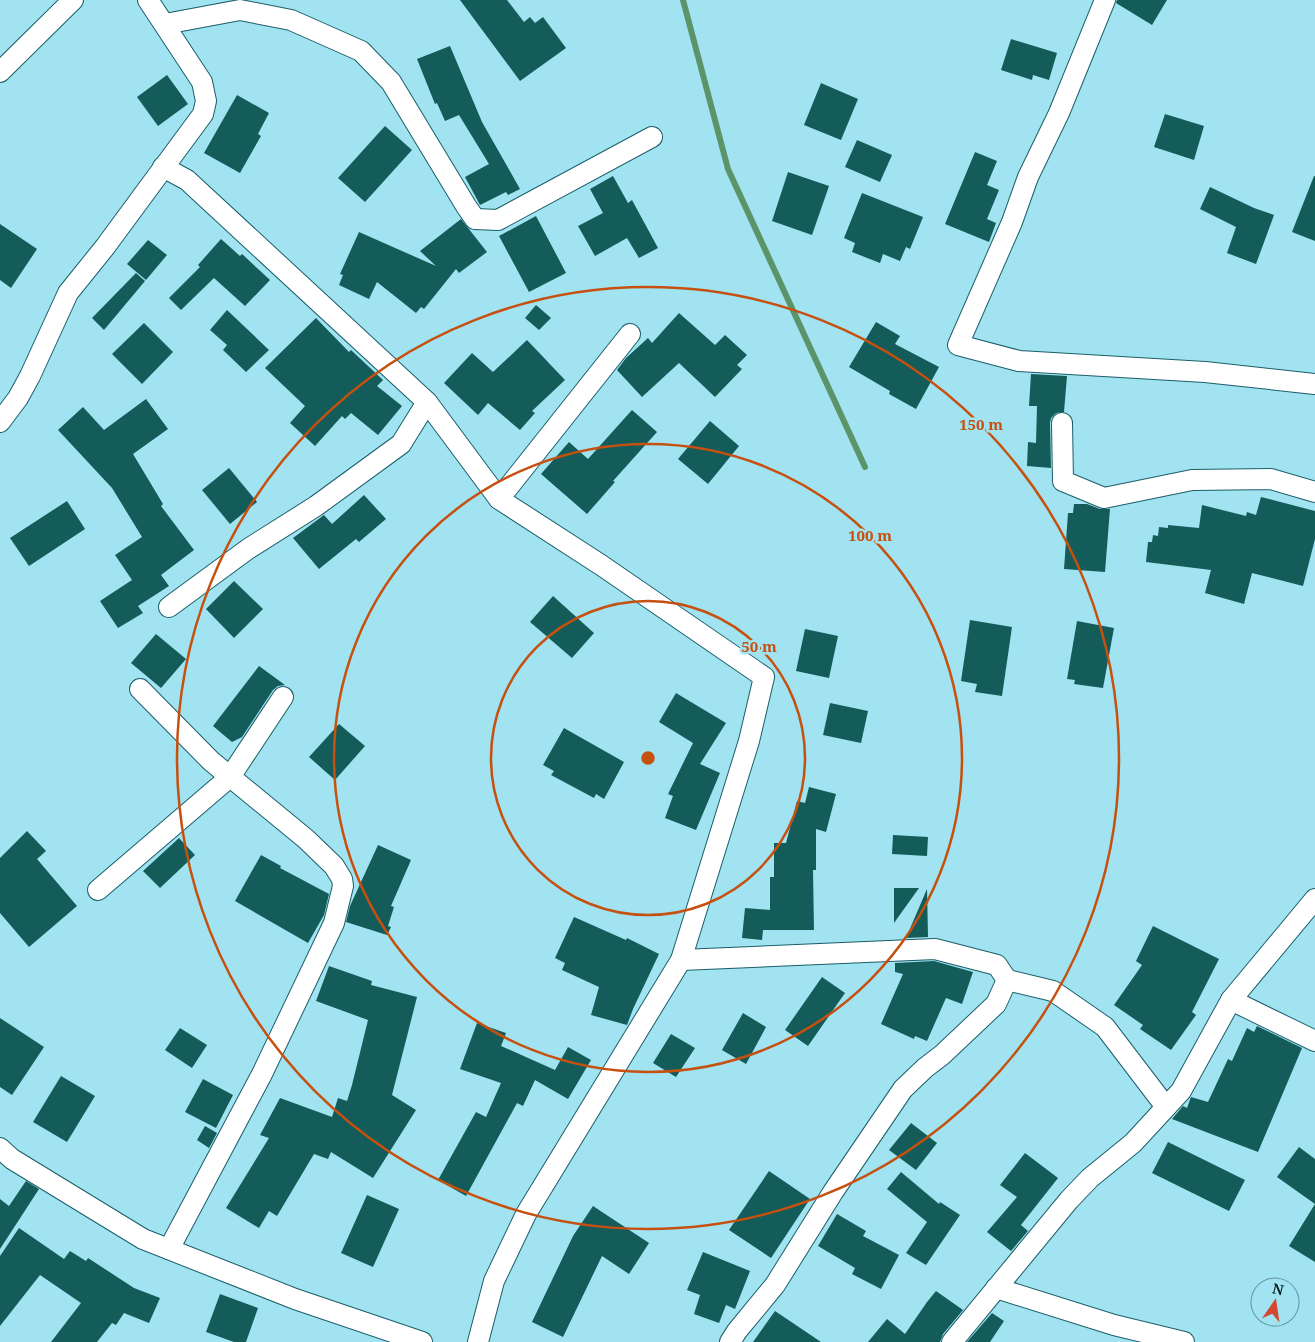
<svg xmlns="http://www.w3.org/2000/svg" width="1315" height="1342" font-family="'Noto Serif',serif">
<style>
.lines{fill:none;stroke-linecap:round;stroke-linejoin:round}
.stream{stroke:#5c946a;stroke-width:6}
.building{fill:#135c59}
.street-casing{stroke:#1b5e6a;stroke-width:22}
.street{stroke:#fff;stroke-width:20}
.ring{fill:none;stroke:#c6500f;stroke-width:2.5}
.centre{fill:#c6500f;stroke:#a1e3f0;stroke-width:2.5}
.ring-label{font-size:15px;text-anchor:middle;font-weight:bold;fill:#c6500f;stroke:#a1e3f0;stroke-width:5;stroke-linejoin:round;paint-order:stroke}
</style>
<rect width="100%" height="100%" fill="#a1e3f0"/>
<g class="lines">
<path class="stream" d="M683,0L728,169L865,467"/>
</g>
<g class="building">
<path d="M460,0H507L524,22L530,17L535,23L543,17L566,48L520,81Z"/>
<path d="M1117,0H1167L1152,25L1116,3Z"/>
<path d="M1011,39L1057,53L1049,80L1033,75L1032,80L1001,70Z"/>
<path d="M450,46L482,122L520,189L508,195L506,192L480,205L465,177L489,164L459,115L445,121L437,103L435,104L417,59Z"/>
<path d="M167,75L188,104L158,126L137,97Z"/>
<path d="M821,83L858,99L841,140L804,125Z"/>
<path d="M237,95L269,113L258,134L261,136L240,173L204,153Z"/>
<path d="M1165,114L1204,126L1194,160L1154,147Z"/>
<path d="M385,126L412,150L365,202L338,178Z"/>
<path d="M857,140L892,155L880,182L845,167Z"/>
<path d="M975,152L997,161L987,185L999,190L987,219L996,223L989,242L945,224Z"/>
<path d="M788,172L829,186L812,235L772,221Z"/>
<path d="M613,176L628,203L632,200L658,248L639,258L627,238L595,256L578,226L603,213L590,189Z"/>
<path d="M1314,176H1315V241L1292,232Z"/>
<path d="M1210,187L1254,208L1274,215L1256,264L1227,253L1236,227L1200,209Z"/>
<path d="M862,193L923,217L910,249L906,247L900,261L883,254L880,263L852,252L855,243L844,238Z"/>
<path d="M536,216L566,273L529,292L499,236Z"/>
<path d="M461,219L487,252L459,273L456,269L424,309L421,307L416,313L377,282L369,299L339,285L343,275L340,274L359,232L436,266L420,251Z"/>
<path d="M0,224L37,249L11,288L0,280Z"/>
<path d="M221,239L240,256L242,254L270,280L245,306L214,278L181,310L169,298L200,267L198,265Z"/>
<path d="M148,240L167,255L146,280L127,264Z"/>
<path d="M136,273L145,281L104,330L92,318Z"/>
<path d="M536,305L551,318L539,330L525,318Z"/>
<path d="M227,310L269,350L246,372L223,350L227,345L210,330Z"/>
<path d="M679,313L715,345L725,335L747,355L737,365L742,369L715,397L679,363L642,397L617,370L626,358L648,338L652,343Z"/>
<path d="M316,318L349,352L351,350L383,380L377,386L402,406L378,435L351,413L345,419L342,416L315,446L290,423L305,406L265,368Z"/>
<path d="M876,322L900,336L895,344L939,367L916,409L889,394L890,391L849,367Z"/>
<path d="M144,323L173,352L142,384L112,354Z"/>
<path d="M527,340L565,380L532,411L535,413L520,430L488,403L478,415L444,383L472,353L493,372Z"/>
<path d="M1031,374L1067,376L1064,412L1056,413L1051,418L1050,423L1051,468L1027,466L1028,442L1036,443L1037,406H1029Z"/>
<path d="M146,399L168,429L133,454L163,504L161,506L194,550L161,575L169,586L138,606L143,613L118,628L100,601L132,580L115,555L142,537L112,488L58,430L83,407L104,430Z"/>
<path d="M632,410L657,432L613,481L615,482L587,514L541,474L569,442L588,459Z"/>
<path d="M710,421L739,446L708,484L678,459Z"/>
<path d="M229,468L257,502L230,524L202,490Z"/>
<path d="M364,495L386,519L359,542L356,539L319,569L293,538L324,515L332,524Z"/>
<path d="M1261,497L1315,511V539L1303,586L1252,573L1244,604L1205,593L1211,570L1146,562L1148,542H1152L1153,535L1158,536L1159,527L1168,528V525L1199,528L1202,505L1246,516L1247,512L1256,515Z"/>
<path d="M67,501L85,529L29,566L10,538Z"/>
<path d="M1074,504H1087L1100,509H1110L1105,572L1064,569L1068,513H1073Z"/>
<path d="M234,581L263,609L234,638L206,609Z"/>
<path d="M553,596L594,633L572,658L530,622Z"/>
<path d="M970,620L1012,627L1002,696L975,692L977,684L961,681Z"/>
<path d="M1077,621L1114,628L1103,688L1074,684L1075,680L1067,679Z"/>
<path d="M805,629L838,636L829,678L796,671Z"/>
<path d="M156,634L186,659L161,688L131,663Z"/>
<path d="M259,666L285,685L278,686L273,690L242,737L232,742L213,726Z"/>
<path d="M676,693L726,723L700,764L720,773L696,830L665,818L673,796L668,794L693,743L659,722Z"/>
<path d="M830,703L868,711L861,743L823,735Z"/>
<path d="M339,724L365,746L335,780L309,757Z"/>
<path d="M564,728L624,762L604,799L596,794L594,798L551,775L554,771L543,765Z"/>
<path d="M809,787L836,794L826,832L816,829V870H813L814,930H763L762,940L742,938L745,908L770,910V877H774V843H786L797,801L805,803Z"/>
<path d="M27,831L46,851L37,859L77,906L29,947L0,913V858Z"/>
<path d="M893,835L928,837L927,856L892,854Z"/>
<path d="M179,838L195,855L160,888L143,871Z"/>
<path d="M378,845L411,860L391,906L394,907L388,926L391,927L387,935L346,922L350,906Z"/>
<path d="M261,855L281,866L280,868L329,894L324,915L308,943L235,901Z"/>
<path d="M894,888H919L894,923Z"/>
<path d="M927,889L928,937L906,938Z"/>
<path d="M574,917L626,940L627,938L659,954L633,1009L627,1025L591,1015L599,987L562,970L565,963L555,958Z"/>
<path d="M1153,926L1219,959L1192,1012L1196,1015L1171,1050L1140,1029L1143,1025L1114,1005L1142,965L1136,961Z"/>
<path d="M934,961L973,972L962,1004L946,998L927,1041L915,1036L914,1039L881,1024L903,974L895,972V963Z"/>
<path d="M329,966L372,981L371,985L417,997L392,1095L416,1110L373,1178L331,1152L328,1159L314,1154L277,1216L269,1211L259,1228L226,1208L269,1138L260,1135L280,1098L332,1117L338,1098L347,1101L352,1085L368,1020L316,1001Z"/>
<path d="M822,977L845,993L808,1046L785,1030Z"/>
<path d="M743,1013L766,1027L746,1064L722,1050Z"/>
<path d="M0,1018L44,1047L12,1095L0,1087Z"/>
<path d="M477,1023L506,1033L501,1046L555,1070L568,1047L591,1060L568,1099L535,1080L523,1106L517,1103L466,1196L438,1180L476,1112L486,1117L501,1083L460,1069Z"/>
<path d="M1257,1026L1302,1048L1258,1152L1172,1119L1183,1106L1187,1108L1191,1097L1208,1102L1228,1059L1232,1061L1247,1028L1254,1032Z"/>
<path d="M180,1028L207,1045L192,1068L165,1050Z"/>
<path d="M671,1034L695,1048L676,1077L653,1063Z"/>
<path d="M61,1076L95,1096L67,1142L33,1122Z"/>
<path d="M203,1079L233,1095L216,1128L185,1112Z"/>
<path d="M911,1123L937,1143L916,1170L889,1150Z"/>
<path d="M205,1126L217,1133L209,1148L197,1140Z"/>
<path d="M1168,1142L1245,1180L1229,1211L1152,1173Z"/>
<path d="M1299,1147L1315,1159V1262L1289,1246L1315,1204L1277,1177Z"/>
<path d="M1025,1153L1058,1178L1021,1225L1028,1231L1011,1251L987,1232L1017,1197L1000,1185Z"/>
<path d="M769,1171L810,1199L771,1258L729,1230Z"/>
<path d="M901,1172L939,1204L940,1202L960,1215L926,1265L906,1253L927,1222L887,1189Z"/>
<path d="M26,1181L39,1189L0,1249V1199L9,1206Z"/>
<path d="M367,1195L399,1209L373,1267L341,1253Z"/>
<path d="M593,1206L649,1243L629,1274L602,1256L563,1337L532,1322L573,1236Z"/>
<path d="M837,1214L866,1231L863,1236L899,1255L881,1289L852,1274L855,1268L818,1246Z"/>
<path d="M19,1228L64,1259L70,1251L86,1261L88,1258L134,1288L160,1298L149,1323L124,1313L116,1325L112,1323L97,1342H51L81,1303L40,1275L0,1326V1256Z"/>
<path d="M703,1252L750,1271L735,1309L726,1305L719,1323L694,1314L700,1295L687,1290Z"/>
<path d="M936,1291L963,1310L943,1334L940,1342H868L887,1319L905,1334L927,1302Z"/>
<path d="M220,1294L258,1308L246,1342H234L206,1332Z"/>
<path d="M775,1311L821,1342H753Z"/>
<path d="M992,1313L1004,1321L990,1342H967Z"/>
</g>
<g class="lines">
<g class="street-casing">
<g id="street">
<path d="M1105,0L1059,113L1028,177L1012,222L958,345L1019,361L1205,372L1315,384"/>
<path d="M165,24L240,10L291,20L361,51L391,82L466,206L475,219L498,220L652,137"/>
<path d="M0,72L73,0"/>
<path d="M163,167L187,180L427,402L499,499L601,565L764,677L749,741L681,960L526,1214L494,1281L478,1342"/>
<path d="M0,422L18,398L30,376L68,293L105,247L203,114L206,101L202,82L148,0"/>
<path d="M1062,423L1063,481L1104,498L1192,480L1271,479L1315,492"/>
<path d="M499,499L630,334"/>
<path d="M169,607L248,549L316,506L401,444L427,402"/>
<path d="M140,689L211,761L306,839L334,866L342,879L343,886L334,923L262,1074L169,1249"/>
<path d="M98,890L230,777L283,697"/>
<path d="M681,960L935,949L997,965L1007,980L996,1004L942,1055L925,1068L903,1089L833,1192L775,1285L737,1331L730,1342"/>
<path d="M1007,980L1053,991L1105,1027L1166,1107"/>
<path d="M1231,1000L1315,1041"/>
<path d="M0,1148L12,1159L143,1239L295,1299L422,1342"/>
<path d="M996,1288L1114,1325L1184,1342"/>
<path d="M952,1342L1069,1200L1090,1178L1133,1143L1181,1091L1231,1000L1315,899"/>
</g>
</g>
<use href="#street" class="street"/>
</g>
<g class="ring">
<circle cx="648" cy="758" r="157"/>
<circle cx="648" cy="758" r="314"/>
<circle cx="648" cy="758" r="471"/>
</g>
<circle cx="648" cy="758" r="8" class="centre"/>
<g class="ring-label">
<text x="981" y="430">150 m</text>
<text x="870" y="541">100 m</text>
<text x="759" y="652">50 m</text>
</g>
<g transform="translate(1275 1302) rotate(13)"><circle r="24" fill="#a1e3f0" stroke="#62949e"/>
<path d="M0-4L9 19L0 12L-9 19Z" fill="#d44833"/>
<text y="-8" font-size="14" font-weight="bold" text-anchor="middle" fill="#041e23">N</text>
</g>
</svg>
